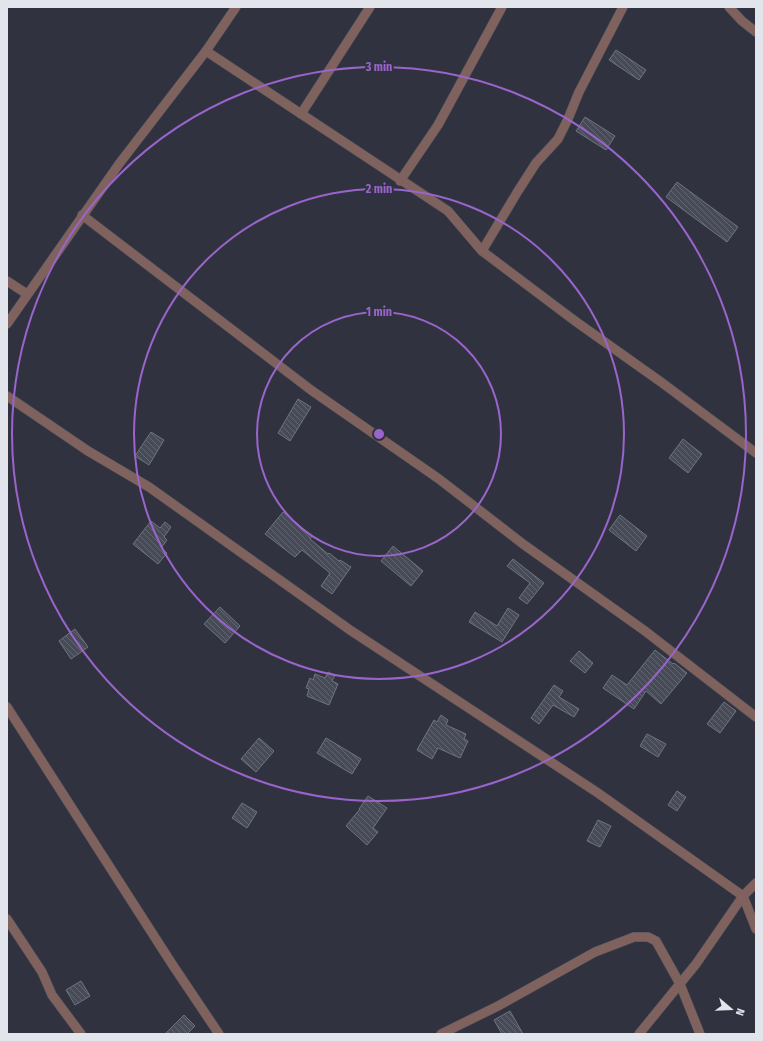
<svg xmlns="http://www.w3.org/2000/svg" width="763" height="1041" font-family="'Fira Sans Condensed',sans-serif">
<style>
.building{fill:url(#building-back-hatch);stroke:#6f7481}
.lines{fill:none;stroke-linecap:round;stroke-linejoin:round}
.street-casing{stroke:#4c4f5b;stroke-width:10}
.street{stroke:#7f625d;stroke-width:9}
.ring{fill:none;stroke:#9a64cc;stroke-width:2}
.centre{fill:#9a64cc;stroke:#30333f;stroke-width:2}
.ring-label{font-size:12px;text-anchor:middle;font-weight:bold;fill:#9a64cc;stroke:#30333f;stroke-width:4;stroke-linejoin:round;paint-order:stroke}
</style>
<defs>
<pattern id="building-back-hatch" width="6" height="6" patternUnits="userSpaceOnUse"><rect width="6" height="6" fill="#474b57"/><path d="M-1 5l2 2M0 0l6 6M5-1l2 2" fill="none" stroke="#61656f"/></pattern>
</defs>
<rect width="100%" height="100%" fill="#30333f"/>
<g class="building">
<path d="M616,50L646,70L639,80L609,60Z"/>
<path d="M585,117L615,136L606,150L576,131Z"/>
<path d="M677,182L738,227L727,242L666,197Z"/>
<path d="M298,399L311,407L290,441L278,433Z"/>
<path d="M151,432L164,440L149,465L135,456Z"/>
<path d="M683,439L702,454L688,473L669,458Z"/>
<path d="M283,512L312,536L310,539L328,554L329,553L339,561L340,560L351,567L332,594L321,586L330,573L302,550L295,557L265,534Z"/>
<path d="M620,515L647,536L636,551L609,530Z"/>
<path d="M151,521L160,528L165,522L171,527L164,537L167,540L161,548L167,553L158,564L133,544Z"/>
<path d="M393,546L423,571L411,586L381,561Z"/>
<path d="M513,559L544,583L527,604L519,598L530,583L507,566Z"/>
<path d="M220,607L240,626L225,643L204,624Z"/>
<path d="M508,608L519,615L502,642L469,622L475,612L497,626Z"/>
<path d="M75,629L88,647L71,659L59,641Z"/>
<path d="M655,650L673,664L674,663L687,673L661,704L646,691L634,709L603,688L612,675L627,685Z"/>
<path d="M579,651L593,663L585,673L570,661Z"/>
<path d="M328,672L335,675L332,681L338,684L329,705L307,696L309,689L306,688L310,678L313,680L315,674L325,678Z"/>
<path d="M554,685L563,691L559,697L579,709L574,717L553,705L539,724L531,718Z"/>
<path d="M724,702L736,711L720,733L707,724Z"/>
<path d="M441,715L448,720L446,725L466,734L464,739L468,741L460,758L438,748L432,759L417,750L434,720L437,722Z"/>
<path d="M647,734L666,744L658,757L640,746Z"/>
<path d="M259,738L274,751L256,772L241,759Z"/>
<path d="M326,738L361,759L352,774L317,753Z"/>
<path d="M677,791L686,797L677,811L668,805Z"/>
<path d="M368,796L387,808L373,828L378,832L367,845L346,826L360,809H359Z"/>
<path d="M242,803L257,812L247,828L232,818Z"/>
<path d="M598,820L611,826L600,847L587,841Z"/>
<path d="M81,981L90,996L75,1005L66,990Z"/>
<path d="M510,1011L523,1034H502L494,1020Z"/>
<path d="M184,1015L195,1026L187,1034H165Z"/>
</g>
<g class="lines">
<g class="street-casing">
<g id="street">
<path d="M729,7L742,21L756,32"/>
<path d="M206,51L448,211L482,251L575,321L661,382L756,453"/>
<path d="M301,114L370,7"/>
<path d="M400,181L438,125L502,7"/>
<path d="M82,215L311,390L439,479L523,544L645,631L756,717"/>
<path d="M482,251L518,191L536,163L558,139L568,119L579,92L623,7"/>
<path d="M7,281L27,294"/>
<path d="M7,324L119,164L206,51L236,7"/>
<path d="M7,396L88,451L149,487L350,630L598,793L743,896L756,929"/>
<path d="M7,707L172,964L219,1034"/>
<path d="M7,919L42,972L52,995L81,1034"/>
<path d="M441,1034L498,1006L595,952L634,937H648L656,941L680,984L700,1034"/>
<path d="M639,1034L696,964L743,896L756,883"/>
</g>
</g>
<use href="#street" class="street"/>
</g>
<g class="ring">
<circle cx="379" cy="434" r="122"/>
<circle cx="379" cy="434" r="245"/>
<circle cx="379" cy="434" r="367"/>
</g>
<circle cx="379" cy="434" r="6" class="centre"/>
<g class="ring-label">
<text x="379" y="71">3 min</text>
<text x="379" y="193">2 min</text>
<text x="379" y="316">1 min</text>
</g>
<rect width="763" height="1041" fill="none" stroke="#e2e5ec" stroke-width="16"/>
<g transform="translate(731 1009) rotate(109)" stroke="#30333f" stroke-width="3" paint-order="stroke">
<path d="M0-3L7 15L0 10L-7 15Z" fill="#e2e5ec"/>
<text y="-6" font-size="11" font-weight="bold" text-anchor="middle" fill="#e2e5ec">N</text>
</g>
</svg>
